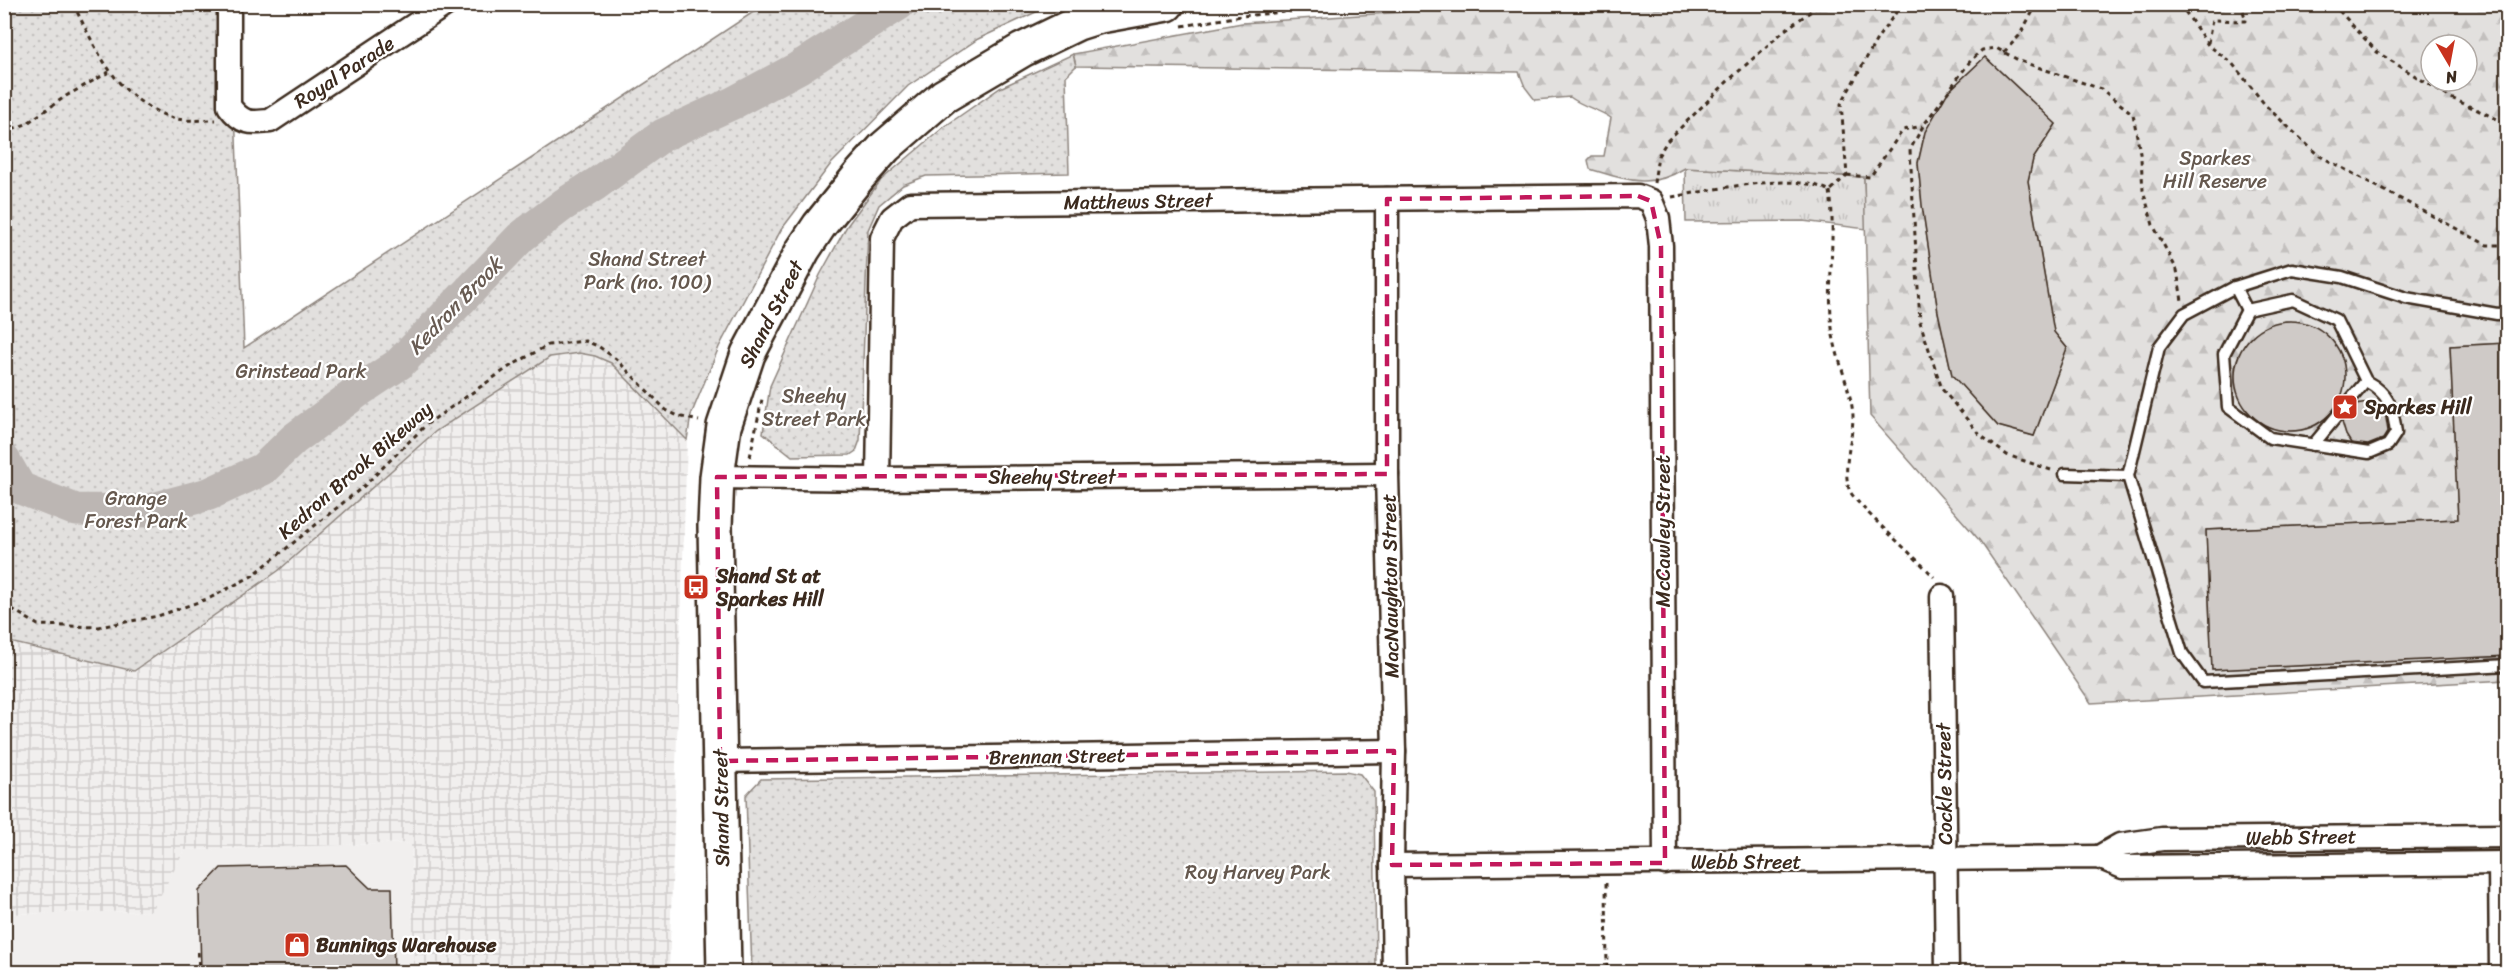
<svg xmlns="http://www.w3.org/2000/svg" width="2512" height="977" font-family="Sriracha,sans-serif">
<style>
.built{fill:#f1efee}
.industrial{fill:url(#industrial-grid)}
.grass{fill:url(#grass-tufts);stroke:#8e857e;stroke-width:1.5}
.forest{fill:url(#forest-firs);stroke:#8e857e;stroke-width:1.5;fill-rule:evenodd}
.park{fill:url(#park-dots);stroke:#8e857e;stroke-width:1.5}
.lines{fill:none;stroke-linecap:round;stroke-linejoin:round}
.river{stroke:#bcb6b3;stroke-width:33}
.building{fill:#cfcac7;stroke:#3b2a1e;stroke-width:1.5}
.lane-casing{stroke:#3b2a1e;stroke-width:15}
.street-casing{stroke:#3b2a1e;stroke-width:27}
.primary-casing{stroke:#3b2a1e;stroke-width:38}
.path{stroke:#3b2a1e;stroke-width:3;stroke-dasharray:4.5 4.5;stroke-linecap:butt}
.lane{stroke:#fff;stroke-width:10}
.street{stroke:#fff;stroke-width:22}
.primary{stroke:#fff;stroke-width:33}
.marked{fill:none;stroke:#c2185b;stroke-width:4.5;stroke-dasharray:12 8;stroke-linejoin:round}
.labels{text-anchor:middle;stroke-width:4.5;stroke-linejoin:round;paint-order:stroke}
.street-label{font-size:20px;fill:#3b2a1e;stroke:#fff}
.park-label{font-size:20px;fill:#65584e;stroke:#fff}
.poi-label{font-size:20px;font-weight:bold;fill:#3b2a1e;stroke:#fff;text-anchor:start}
.water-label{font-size:21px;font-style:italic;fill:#685b52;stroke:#fff}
</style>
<defs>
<pattern id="industrial-grid" width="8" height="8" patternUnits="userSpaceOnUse" patternTransform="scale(1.5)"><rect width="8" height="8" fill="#f1efee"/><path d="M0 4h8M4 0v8" fill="none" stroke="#d0cdcc"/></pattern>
<pattern id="grass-tufts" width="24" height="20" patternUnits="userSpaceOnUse" patternTransform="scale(1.5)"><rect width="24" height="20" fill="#e2e0de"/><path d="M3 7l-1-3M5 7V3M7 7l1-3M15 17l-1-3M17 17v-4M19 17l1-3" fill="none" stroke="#c3c0be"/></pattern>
<pattern id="forest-firs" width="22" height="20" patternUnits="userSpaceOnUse" patternTransform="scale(1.5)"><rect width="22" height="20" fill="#e2e0de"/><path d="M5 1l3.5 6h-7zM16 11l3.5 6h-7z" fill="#c3c0be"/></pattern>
<pattern id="park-dots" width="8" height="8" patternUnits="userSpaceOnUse" patternTransform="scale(1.5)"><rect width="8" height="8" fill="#e2e0de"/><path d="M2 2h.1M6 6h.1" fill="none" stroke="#c3c0be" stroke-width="1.8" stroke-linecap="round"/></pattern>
</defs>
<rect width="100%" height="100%" fill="#fff"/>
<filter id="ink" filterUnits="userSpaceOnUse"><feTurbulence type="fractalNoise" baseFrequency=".0167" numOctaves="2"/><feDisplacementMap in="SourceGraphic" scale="12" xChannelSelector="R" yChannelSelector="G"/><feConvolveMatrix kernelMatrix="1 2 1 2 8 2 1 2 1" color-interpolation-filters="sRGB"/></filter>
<g filter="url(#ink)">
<path class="built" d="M411,843L414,972H5L4,914L151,911L185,850Z"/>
<path class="industrial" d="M567,353L595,356L611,363L687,440L669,972H414L411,843L185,850L152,911L5,914L4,641L134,671L278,571L436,431L550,357Z"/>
<path class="grass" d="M1685,168L1864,177L1866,229L1803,221L1686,222Z"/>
<path class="forest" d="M1438,4L2507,5V343L2450,346L2458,519L2206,530L2212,670L2507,656V680L2091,703L1980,541L1870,416L1864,177L1685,168C1650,190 1627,180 1590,169L1588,160L1592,156H1604L1611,118C1598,109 1583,107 1570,97L1535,100L1525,87L1519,72L1076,66L1073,54L1242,23L1404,12ZM2431,45H2467V81H2431ZM1985,57L2056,124L2033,159L2028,181L2054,332L2067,348L2034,436L1998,426L1952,375L1938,312L1922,205L1918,163L1925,132L1948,92ZM2286,321C2379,330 2350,447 2278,429C2266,426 2255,420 2247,410C2217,371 2243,331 2286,321ZM2374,404C2417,428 2361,470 2346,435C2336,413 2356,405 2374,404Z"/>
<g class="park">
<path d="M5,5H231L244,348L764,5H1051L978,39L908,86L830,165L781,230L719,347L691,415L687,440L611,363L595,356L579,353L550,357L436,431L278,571L134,671L5,641Z"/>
<path d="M1073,54L1076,66L1066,76L1069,173L926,176L903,185L879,205L868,230L860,440L856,451L850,455L792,456L763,433L770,386L820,275L847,226L881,180L944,127L1000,88Z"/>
<path d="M1346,771L1360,774L1374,792L1376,972H752L746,795L761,779Z"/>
</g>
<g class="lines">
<path class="river" d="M4,460L20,488L76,510L146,511L209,494L263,469L294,439L360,390L399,364L521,237L563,205L596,184L663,135L733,103L798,68L899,4"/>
</g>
<g class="building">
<path d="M1985,57L2056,124L2033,159L2028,181L2054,332L2067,348L2034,436L1998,426L1952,375L1938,312L1922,205L1918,163L1925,132L1948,92Z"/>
<circle cx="2290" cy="376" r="55"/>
<path d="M2508,343V656L2212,670L2206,530L2458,519L2450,346Z"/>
<path d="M2367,403L2374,404L2385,412L2388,431L2383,439L2368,445L2351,443L2346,435L2342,422L2356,405Z"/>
<path d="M346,865L370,888H392L394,972H201L199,891L221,868Z"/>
</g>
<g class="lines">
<g class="lane-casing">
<g id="lane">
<path d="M2235,287L2247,310"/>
<path d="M2293,300L2336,320L2366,381C2390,394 2393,408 2396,433L2388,445L2369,453L2270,438L2228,407L2224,354L2247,310Z"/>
<path d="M2508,313L2497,314L2406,298L2342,277L2292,269L2235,287L2184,314L2159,347L2128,476L2182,653L2203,682L2508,665"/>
<path d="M2313,445L2366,381"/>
<path d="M2065,474L2128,476"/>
</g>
</g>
<g class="street-casing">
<g id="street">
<path d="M229,4V106C242,124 250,123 270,121L446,4"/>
<path d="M1387,199V474L1394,751L1392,865L1394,972"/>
<path d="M717,477L878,479L1387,474"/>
<path d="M878,479L882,238L892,218L910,204L1638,196L1651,201L1658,218L1661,246L1665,863"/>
<path d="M1942,596L1947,972"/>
<path d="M720,761L1394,751"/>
<path d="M2099,857L2120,845L2162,839L2508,836"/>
<path d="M2500,863L2501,972"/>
<path d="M1392,865L2099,857L2123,867L2508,863"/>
</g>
</g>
<g class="primary-casing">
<path id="primary" d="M724,972L715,526L717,477L724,426L748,354L803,250L819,226L860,175L885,147L944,96L1022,50L1078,23L1100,16L1167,4"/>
</g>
<g class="path">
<path d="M73,4C98,52 115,97 170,117C183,122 202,120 216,120"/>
<path d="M2180,4L2208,45L2232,63L2266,106L2318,155L2487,245H2508"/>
<path d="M2333,4L2377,52L2449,97L2508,124"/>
<path d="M1182,26L1241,16L1371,4"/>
<path d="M2208,43L2212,20L2246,21L2241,4"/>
<path d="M2004,52L2019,36L2032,13L2044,4"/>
<path d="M4,132L26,124L66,96L109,72"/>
<path d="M1847,175L1870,177L1903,130L1922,126"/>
<path d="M1654,183L1658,156L1667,141L1729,80L1785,30L1821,4"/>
<path d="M1830,191C1836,236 1827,282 1832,328C1835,356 1852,391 1853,416C1853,440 1842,465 1849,489C1853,503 1920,561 1934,577"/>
<path d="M1672,197C1713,190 1793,171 1830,191L1847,175L1841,104L1877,39L1902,4"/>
<path d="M750,457L762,399"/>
<path d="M2051,470L2007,455L1980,435L1942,389L1920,322L1910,150L1923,126L1971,60L1982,50L1996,48L2020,61L2101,89L2133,114L2141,159L2143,190L2153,225L2177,270L2182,301"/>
<path d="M4,604L38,625L99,627L158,616L210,598L252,576L364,486L427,424L509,367L548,345L585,341L598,346L616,359L666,410L678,416L699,421"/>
<path d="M1606,883L1607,972"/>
<path d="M198,952L199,972"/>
</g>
<use href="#lane" class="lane"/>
<use href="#street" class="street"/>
<use href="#primary" class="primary"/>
</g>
</g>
<path class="marked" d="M1638,196L1651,201L1661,246L1665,863L1392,865L1394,751L720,761L717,477L1387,474V199Z"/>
<defs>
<g id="sight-square" transform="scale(1.35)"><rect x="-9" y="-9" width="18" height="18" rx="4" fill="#c8321e" stroke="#fff"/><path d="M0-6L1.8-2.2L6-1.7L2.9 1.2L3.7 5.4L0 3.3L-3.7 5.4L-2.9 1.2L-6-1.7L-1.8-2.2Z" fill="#fff"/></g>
<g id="bus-square" transform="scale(1.35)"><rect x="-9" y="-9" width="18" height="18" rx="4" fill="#c8321e" stroke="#fff"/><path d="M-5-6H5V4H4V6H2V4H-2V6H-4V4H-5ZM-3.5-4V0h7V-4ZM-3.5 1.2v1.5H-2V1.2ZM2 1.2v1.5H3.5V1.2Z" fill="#fff"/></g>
<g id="shop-square" transform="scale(1.35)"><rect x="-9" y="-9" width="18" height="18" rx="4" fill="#c8321e" stroke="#fff"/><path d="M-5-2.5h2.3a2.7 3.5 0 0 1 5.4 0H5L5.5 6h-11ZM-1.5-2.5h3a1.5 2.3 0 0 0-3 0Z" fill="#fff"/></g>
</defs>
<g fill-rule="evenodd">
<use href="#sight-square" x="2345" y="407"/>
<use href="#bus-square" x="696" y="587"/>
<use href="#shop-square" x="297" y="945"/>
</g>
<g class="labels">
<g class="street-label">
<text transform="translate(344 72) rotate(-33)" y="7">Royal Parade</text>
<text transform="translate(1138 201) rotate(-1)" y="7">Matthews Street</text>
<text transform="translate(771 314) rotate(-63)" y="7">Shand Street</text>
<text transform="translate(355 470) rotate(-41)" y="7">Kedron Brook Bikeway</text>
<text x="1052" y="484">Sheehy Street</text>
<text transform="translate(1663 531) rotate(-90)" y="7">McCawley Street</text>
<text transform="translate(1390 586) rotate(-91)" y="7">MacNaughton Street</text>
<text transform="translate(1057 756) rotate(-1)" y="7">Brennan Street</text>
<text transform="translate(1944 784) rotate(-91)" y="7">Cockle Street</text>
<text transform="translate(721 808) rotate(-91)" y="7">Shand Street</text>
<text transform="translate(2301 837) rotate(-1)" y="7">Webb Street</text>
<text x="1746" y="869">Webb Street</text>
</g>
<g class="park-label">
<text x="2215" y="165">Sparkes<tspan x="2215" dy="23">Hill Reserve</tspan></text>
<text x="647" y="266">Shand Street<tspan x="647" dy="23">Park (no. 100)</tspan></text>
<text x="301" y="378">Grinstead Park</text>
<text x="814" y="403">Sheehy<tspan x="814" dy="23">Street Park</tspan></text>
<text x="136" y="505">Grange<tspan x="136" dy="23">Forest Park</tspan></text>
<text x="1258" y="879">Roy Harvey Park</text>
</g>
<g class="poi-label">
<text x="2364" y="414">Sparkes Hill</text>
<text x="716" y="583">Shand St at<tspan x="716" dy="23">Sparkes Hill</tspan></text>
<text x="316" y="952">Bunnings Warehouse</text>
</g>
<g class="water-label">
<text transform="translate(455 306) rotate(-46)" y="7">Kedron Brook</text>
</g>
</g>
<rect width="2512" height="977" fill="none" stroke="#fff" stroke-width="24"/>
<rect x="12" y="12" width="2488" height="953" fill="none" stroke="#3b2a1e" stroke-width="2" filter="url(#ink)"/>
<g transform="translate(2449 63) rotate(170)"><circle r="28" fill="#ffffff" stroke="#b1aaa5" stroke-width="1.5"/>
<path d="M0-4.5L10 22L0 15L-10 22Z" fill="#c8321e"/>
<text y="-9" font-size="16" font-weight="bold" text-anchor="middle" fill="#3b2a1e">N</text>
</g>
</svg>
